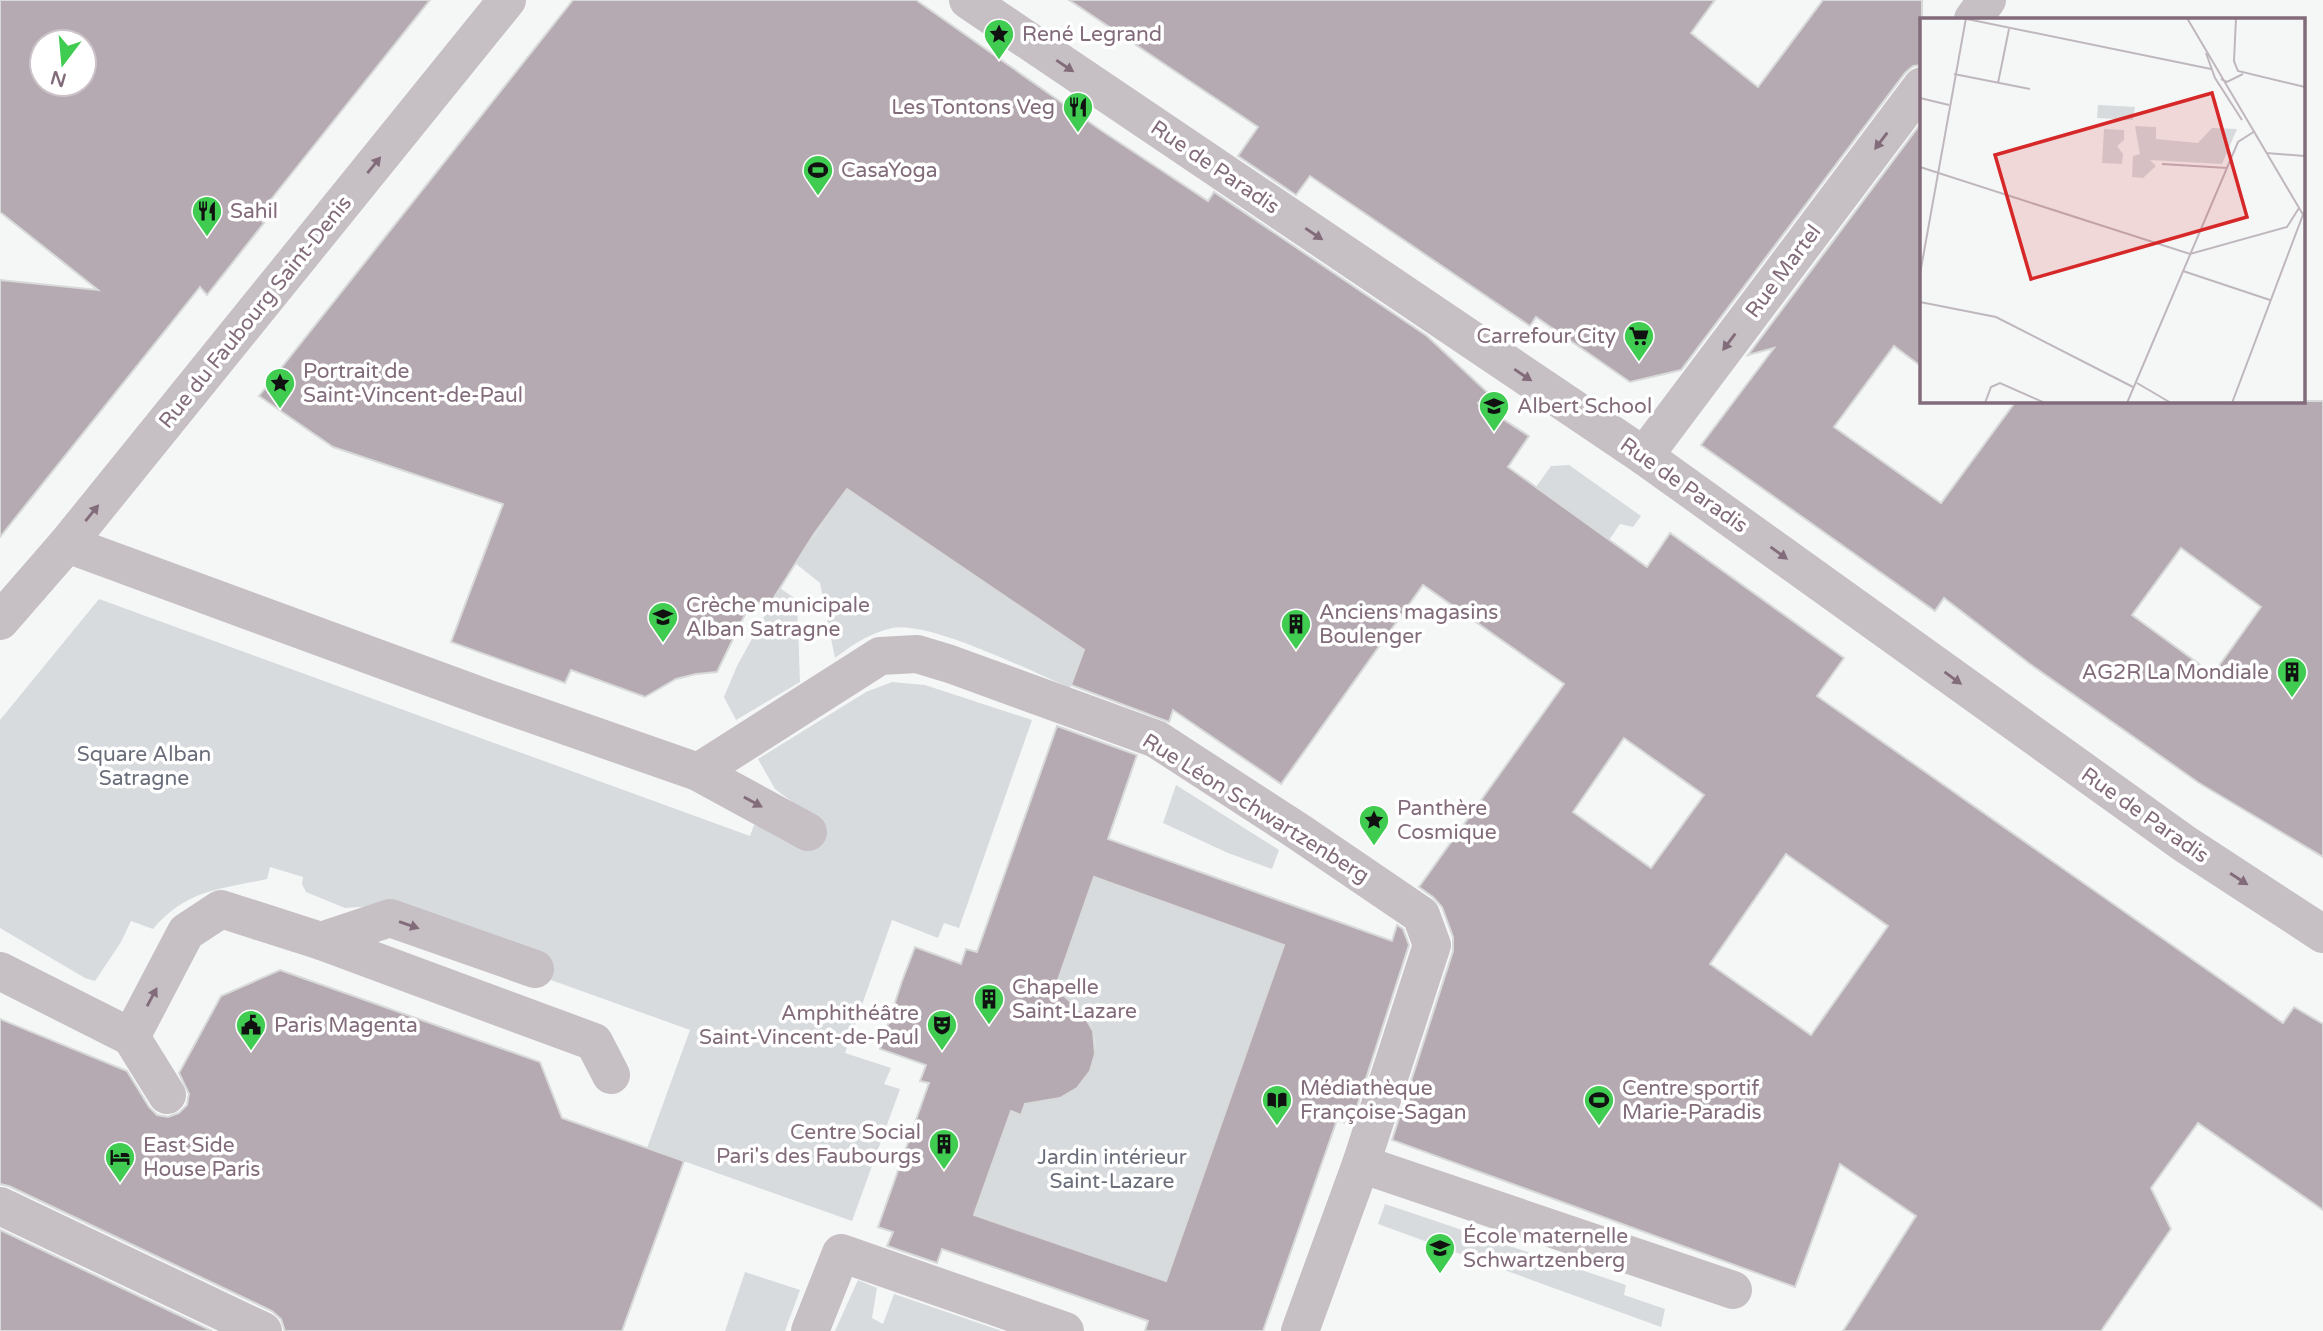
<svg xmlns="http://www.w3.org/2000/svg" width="2323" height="1331" font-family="'Varela Round',sans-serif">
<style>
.green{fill:#d7dbde}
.building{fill:#b5aab1;stroke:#d8d9d9;stroke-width:2;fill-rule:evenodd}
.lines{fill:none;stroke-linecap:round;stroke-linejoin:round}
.minor{stroke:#c6bfc3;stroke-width:38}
.oneway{fill:#826b7a}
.labels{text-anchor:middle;stroke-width:7;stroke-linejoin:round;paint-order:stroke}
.poi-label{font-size:21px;fill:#826b7a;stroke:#fff;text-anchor:start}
.street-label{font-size:21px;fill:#826b7a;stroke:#fff}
.park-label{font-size:21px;fill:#696e7a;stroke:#fff}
.inset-road{fill:none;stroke:#c0b7be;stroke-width:2}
.view{fill:#d62828;fill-opacity:0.15;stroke:#d62828;stroke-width:3.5}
.inset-edge{fill:none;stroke:#826b7a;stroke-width:3.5}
</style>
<rect width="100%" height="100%" fill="#f5f7f7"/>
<g class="green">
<path d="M1569,465L1641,516L1633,527L1620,524L1609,540L1536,487L1551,466Z"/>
<path d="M847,489L1084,650L1070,688C1033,672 928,620 892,628C870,633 852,645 835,658L820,583L795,563Z"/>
<path d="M780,588L797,600L800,682L736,720L724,697L737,666Z"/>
<path d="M99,599L750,836L754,825L778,833L800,845L827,828L775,789L758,759L866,692L892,682L925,685L1032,720L959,928L944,923L938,938L892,920L845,1053L891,1068L884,1084L900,1089L852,1221L647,1148L690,1030L537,975L374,906L345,908L306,892L302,884L303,877L270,867L267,879C218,890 188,889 153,929L131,921L121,942L95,981L85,978L0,928V720Z"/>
<path d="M1176,785L1279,850L1272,869L1228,853L1163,823Z"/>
<path d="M1094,877L1284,945L1166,1281L974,1214L1002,1109L1021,1115L1028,1097L1077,1088C1097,1067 1104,1033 1081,1011C1075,1006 1068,1002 1062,997L1067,983L1049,977L1064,961Z"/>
<path d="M1385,1204L1626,1285L1624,1295L1665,1309L1661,1327L1378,1224Z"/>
<path d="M745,1272L800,1290L785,1331H725Z"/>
<path d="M858,1280L877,1288L872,1318L883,1324L894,1294L1002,1331H835Z"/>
</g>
<g class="building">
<path d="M0,0H430L257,217L264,223L207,295L200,287L0,537V280L98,290L0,212ZM42,42H84V84H42Z"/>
<path d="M573,0H916L1102,131L1208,201L1214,192L1427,336L1488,393L1478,403L1529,436L1508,467L1647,567L1670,533L1844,658L1817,696L2283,1023L2294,1007L2323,1024V1210L2198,1123L2151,1188L2171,1229L2101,1331H1843L1916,1216L1840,1164L1795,1287L1392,1140L1453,951V937L1442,907L1433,897L1419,887L1564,684L1423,585L1281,784L1173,710L1169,722L1071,685L1084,650L847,489L814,534L768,607L752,600L717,672L696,674L676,679L645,697L571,670L565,683L451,642L503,504L333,447L259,396ZM1624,738L1704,795L1651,868L1573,812ZM1786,854L1888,926L1811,1035L1710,964Z"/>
<path d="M1069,0H1715L1691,33L1758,87L1823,0H1922V65L1913,66L1905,73L1681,370L1630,382L1536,317L1530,326L1310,176L1296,195L1238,156L1258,127Z"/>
<path d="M1922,122V367L1894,346L1834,427L1941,503L2016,401H2323V857L2199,783L2030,664L1944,598L1935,611L1701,445L1774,348L1748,355ZM2181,548L2261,607L2213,674L2132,615Z"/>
<path d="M1057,726L1137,755L1108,839L1392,941L1397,925L1403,929L1409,945L1351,1125L1337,1120L1263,1331H1145L1148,1321L942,1249L937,1263L887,1246L893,1232L878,1227L929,1083L920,1081L926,1065L880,1049L902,981L915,947L961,964L966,949L977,952ZM1094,877L1284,945L1166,1281L974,1215L1011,1111L1021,1115L1025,1104L1060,1098L1077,1088L1090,1071L1095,1054L1093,1031L1082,1012L1063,995L1067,983L1058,980Z"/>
<path d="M280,970L540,1062L562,1118L684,1161L622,1331H285L281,1319L272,1311L9,1186L0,1184V1019L127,1071L149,1107L157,1115L168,1117L179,1113L187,1105L189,1094L179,1073L221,996Z"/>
<path d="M0,1230L212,1331H0Z"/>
</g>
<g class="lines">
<g class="minor">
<path d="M968,0L1644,456L2185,844L2323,934"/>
<path d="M1973,19L1987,0"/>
<path d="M1644,456L1922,86"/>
<path d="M67,544L489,699L698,772L808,832"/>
<path d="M0,621L67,544L507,0"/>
<path d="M698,772L880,656L917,654L950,664L1156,739L1299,832L1421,915L1432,945L1361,1164L1300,1331"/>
<path d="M321,941L390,918L535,969"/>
<path d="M0,971L131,1037L186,932L221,909L321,941L594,1042L611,1075"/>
<path d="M131,1037L167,1095"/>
<path d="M1361,1164L1733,1290"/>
<path d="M0,1206L263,1331"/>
<path d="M810,1331L841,1253L1065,1331"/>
</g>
</g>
<defs><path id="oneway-solid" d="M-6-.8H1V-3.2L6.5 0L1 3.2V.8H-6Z" transform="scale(1.75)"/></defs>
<g class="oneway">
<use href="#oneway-solid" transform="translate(1065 66) rotate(34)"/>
<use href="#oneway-solid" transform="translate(1881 141) rotate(127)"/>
<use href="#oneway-solid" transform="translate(374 165) rotate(-51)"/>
<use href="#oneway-solid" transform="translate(1314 234) rotate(34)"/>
<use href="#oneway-solid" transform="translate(1729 342) rotate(127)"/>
<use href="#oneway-solid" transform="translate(1523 375) rotate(34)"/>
<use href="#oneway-solid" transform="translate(92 513) rotate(-51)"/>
<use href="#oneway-solid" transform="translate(1779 553) rotate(36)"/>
<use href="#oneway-solid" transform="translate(1953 678) rotate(36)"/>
<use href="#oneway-solid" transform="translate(753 802) rotate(29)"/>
<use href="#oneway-solid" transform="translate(2239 879) rotate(33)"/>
<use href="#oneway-solid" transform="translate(409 925) rotate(19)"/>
<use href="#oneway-solid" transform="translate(152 997) rotate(-62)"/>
</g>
<defs>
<g id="sight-pin" transform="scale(1.575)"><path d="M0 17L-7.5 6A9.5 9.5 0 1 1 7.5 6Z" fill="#40cc51" stroke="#fff"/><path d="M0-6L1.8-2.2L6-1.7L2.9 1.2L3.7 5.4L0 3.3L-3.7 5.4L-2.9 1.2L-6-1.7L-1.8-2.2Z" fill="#111"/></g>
<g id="restaurant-pin" transform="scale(1.575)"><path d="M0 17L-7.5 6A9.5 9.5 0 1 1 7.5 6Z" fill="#40cc51" stroke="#fff"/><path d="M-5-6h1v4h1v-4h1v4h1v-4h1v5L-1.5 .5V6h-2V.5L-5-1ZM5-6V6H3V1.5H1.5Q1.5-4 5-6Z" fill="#111"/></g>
<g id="stadium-pin" transform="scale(1.575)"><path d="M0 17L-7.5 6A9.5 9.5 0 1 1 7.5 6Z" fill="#40cc51" stroke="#fff"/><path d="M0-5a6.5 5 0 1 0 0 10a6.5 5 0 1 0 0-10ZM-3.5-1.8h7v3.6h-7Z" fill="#111"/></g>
<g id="supermarket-pin" transform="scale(1.575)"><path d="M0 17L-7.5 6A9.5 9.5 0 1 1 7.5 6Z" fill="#40cc51" stroke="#fff"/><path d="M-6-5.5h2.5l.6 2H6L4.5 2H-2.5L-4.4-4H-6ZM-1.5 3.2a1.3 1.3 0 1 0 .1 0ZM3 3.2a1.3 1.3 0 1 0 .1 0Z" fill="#111"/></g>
<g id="university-pin" transform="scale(1.575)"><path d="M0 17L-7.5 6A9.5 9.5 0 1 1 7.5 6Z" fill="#40cc51" stroke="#fff"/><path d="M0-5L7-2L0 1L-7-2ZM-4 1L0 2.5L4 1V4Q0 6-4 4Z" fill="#111"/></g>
<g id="school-pin" transform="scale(1.575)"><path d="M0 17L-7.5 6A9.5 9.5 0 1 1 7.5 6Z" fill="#40cc51" stroke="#fff"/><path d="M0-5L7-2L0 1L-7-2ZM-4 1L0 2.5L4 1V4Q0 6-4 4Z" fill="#111"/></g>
<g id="building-pin" transform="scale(1.575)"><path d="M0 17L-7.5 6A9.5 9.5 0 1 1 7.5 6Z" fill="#40cc51" stroke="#fff"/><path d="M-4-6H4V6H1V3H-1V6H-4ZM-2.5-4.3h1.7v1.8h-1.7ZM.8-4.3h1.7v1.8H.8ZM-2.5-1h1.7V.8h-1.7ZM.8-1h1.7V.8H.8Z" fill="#111"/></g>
<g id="civic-pin" transform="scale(1.575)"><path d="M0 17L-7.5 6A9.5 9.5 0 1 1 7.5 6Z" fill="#40cc51" stroke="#fff"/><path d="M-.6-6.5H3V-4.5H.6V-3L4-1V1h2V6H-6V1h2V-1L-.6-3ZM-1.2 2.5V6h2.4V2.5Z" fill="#111"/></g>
<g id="theatre-pin" transform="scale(1.575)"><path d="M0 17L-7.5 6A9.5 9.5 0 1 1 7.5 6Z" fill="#40cc51" stroke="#fff"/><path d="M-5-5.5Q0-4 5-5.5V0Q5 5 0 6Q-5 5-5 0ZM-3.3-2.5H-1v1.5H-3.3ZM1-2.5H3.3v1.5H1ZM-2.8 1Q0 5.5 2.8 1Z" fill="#111"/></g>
<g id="library-pin" transform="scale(1.575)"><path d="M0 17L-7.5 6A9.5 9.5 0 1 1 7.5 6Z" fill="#40cc51" stroke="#fff"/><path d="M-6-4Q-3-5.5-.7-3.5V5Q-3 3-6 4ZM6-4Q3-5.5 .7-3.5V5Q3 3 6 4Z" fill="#111"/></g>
<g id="hotel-pin" transform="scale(1.575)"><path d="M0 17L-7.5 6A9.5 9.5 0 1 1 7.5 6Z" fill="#40cc51" stroke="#fff"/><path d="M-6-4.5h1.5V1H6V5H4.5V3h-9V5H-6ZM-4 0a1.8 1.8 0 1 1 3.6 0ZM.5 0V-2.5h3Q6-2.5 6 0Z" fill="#111"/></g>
</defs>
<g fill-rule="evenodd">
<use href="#sight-pin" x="999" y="34"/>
<use href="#restaurant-pin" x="1078" y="107"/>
<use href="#stadium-pin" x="818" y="170"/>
<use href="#restaurant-pin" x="207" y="211"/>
<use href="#supermarket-pin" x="1639" y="336"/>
<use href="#sight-pin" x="280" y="383"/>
<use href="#university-pin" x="1494" y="406"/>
<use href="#school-pin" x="663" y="617"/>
<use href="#building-pin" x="1296" y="624"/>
<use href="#building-pin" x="2292" y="672"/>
<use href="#sight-pin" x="1374" y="820"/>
<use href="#building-pin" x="989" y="999"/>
<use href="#civic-pin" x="251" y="1025"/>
<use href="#theatre-pin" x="942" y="1025"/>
<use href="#library-pin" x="1277" y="1100"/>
<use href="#stadium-pin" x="1599" y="1100"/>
<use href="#building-pin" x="944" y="1144"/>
<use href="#hotel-pin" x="120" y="1157"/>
<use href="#school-pin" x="1440" y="1248"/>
</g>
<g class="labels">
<g class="poi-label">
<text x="1022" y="41">René Legrand</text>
<text x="1055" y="114" text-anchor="end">Les Tontons Veg</text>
<text x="841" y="177">CasaYoga</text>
<text x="230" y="218">Sahil</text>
<text x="1616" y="343" text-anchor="end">Carrefour City</text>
<text x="303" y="378">Portrait de<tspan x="303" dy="24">Saint-Vincent-de-Paul</tspan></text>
<text x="1517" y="413">Albert School</text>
<text x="686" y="612">Crèche municipale<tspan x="686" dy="24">Alban Satragne</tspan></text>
<text x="1319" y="619">Anciens magasins<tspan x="1319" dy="24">Boulenger</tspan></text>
<text x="2269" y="679" text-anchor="end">AG2R La Mondiale</text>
<text x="1397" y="815">Panthère<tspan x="1397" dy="24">Cosmique</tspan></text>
<text x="1012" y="994">Chapelle<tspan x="1012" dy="24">Saint-Lazare</tspan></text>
<text x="919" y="1020" text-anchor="end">Amphithéâtre<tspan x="919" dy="24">Saint-Vincent-de-Paul</tspan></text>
<text x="274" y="1032">Paris Magenta</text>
<text x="1300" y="1095">Médiathèque<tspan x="1300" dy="24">Françoise-Sagan</tspan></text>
<text x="1622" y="1095">Centre sportif<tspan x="1622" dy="24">Marie-Paradis</tspan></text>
<text x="921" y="1139" text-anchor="end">Centre Social<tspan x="921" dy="24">Pari's des Faubourgs</tspan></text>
<text x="143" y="1152">East Side<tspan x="143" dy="24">House Paris</tspan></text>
<text x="1463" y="1243">École maternelle<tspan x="1463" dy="24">Schwartzenberg</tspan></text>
</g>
<g class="street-label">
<text transform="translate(1215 167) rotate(34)" y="7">Rue de Paradis</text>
<text transform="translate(1783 271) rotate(-53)" y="7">Rue Martel</text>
<text transform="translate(255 312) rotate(-51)" y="7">Rue du Faubourg Saint-Denis</text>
<text transform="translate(1684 485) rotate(35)" y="7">Rue de Paradis</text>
<text transform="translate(1256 808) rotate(32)" y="7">Rue Léon Schwartzenberg</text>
<text transform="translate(2145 815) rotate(35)" y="7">Rue de Paradis</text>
</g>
<g class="park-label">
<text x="144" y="761">Square Alban<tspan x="144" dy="24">Satragne</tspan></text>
<text x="1112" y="1164">Jardin intérieur<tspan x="1112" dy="24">Saint-Lazare</tspan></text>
</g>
</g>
<g transform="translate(1920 18)">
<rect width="385" height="385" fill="#f5f7f7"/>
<path d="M178,87L215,89L213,102L177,100ZM215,108L236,109V121L278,125L292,110L317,111L302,146L230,142L236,148L223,160L212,159L213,138L220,136ZM184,111L204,112V122L197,128L203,136L202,146L182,145Z" fill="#d7dbde"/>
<path class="inset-road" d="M42,0L291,51M267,0L385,200M316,0L314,43L318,53L385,69M286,35L295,60L322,102M34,56L110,71M301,61L307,64L323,56M78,65L89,11M0,80L29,87M346,135L385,138M242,146L307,150M0,149L270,236L367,209L379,190M263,253L350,282M0,256L46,0M0,284L76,299L213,369M217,365L251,385M65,385L71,369L80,365L125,385M207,385L318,124L335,113M312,385L384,194"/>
<path class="view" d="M292,75L327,199L111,261L75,137Z"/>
<rect width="385" height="385" class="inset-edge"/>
</g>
<g transform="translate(63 63) rotate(196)"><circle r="33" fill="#ffffff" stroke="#cdc4ca" stroke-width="2"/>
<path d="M0-5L12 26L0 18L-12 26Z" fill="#40cc51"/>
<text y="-10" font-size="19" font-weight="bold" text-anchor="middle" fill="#826b7a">N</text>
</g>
</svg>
